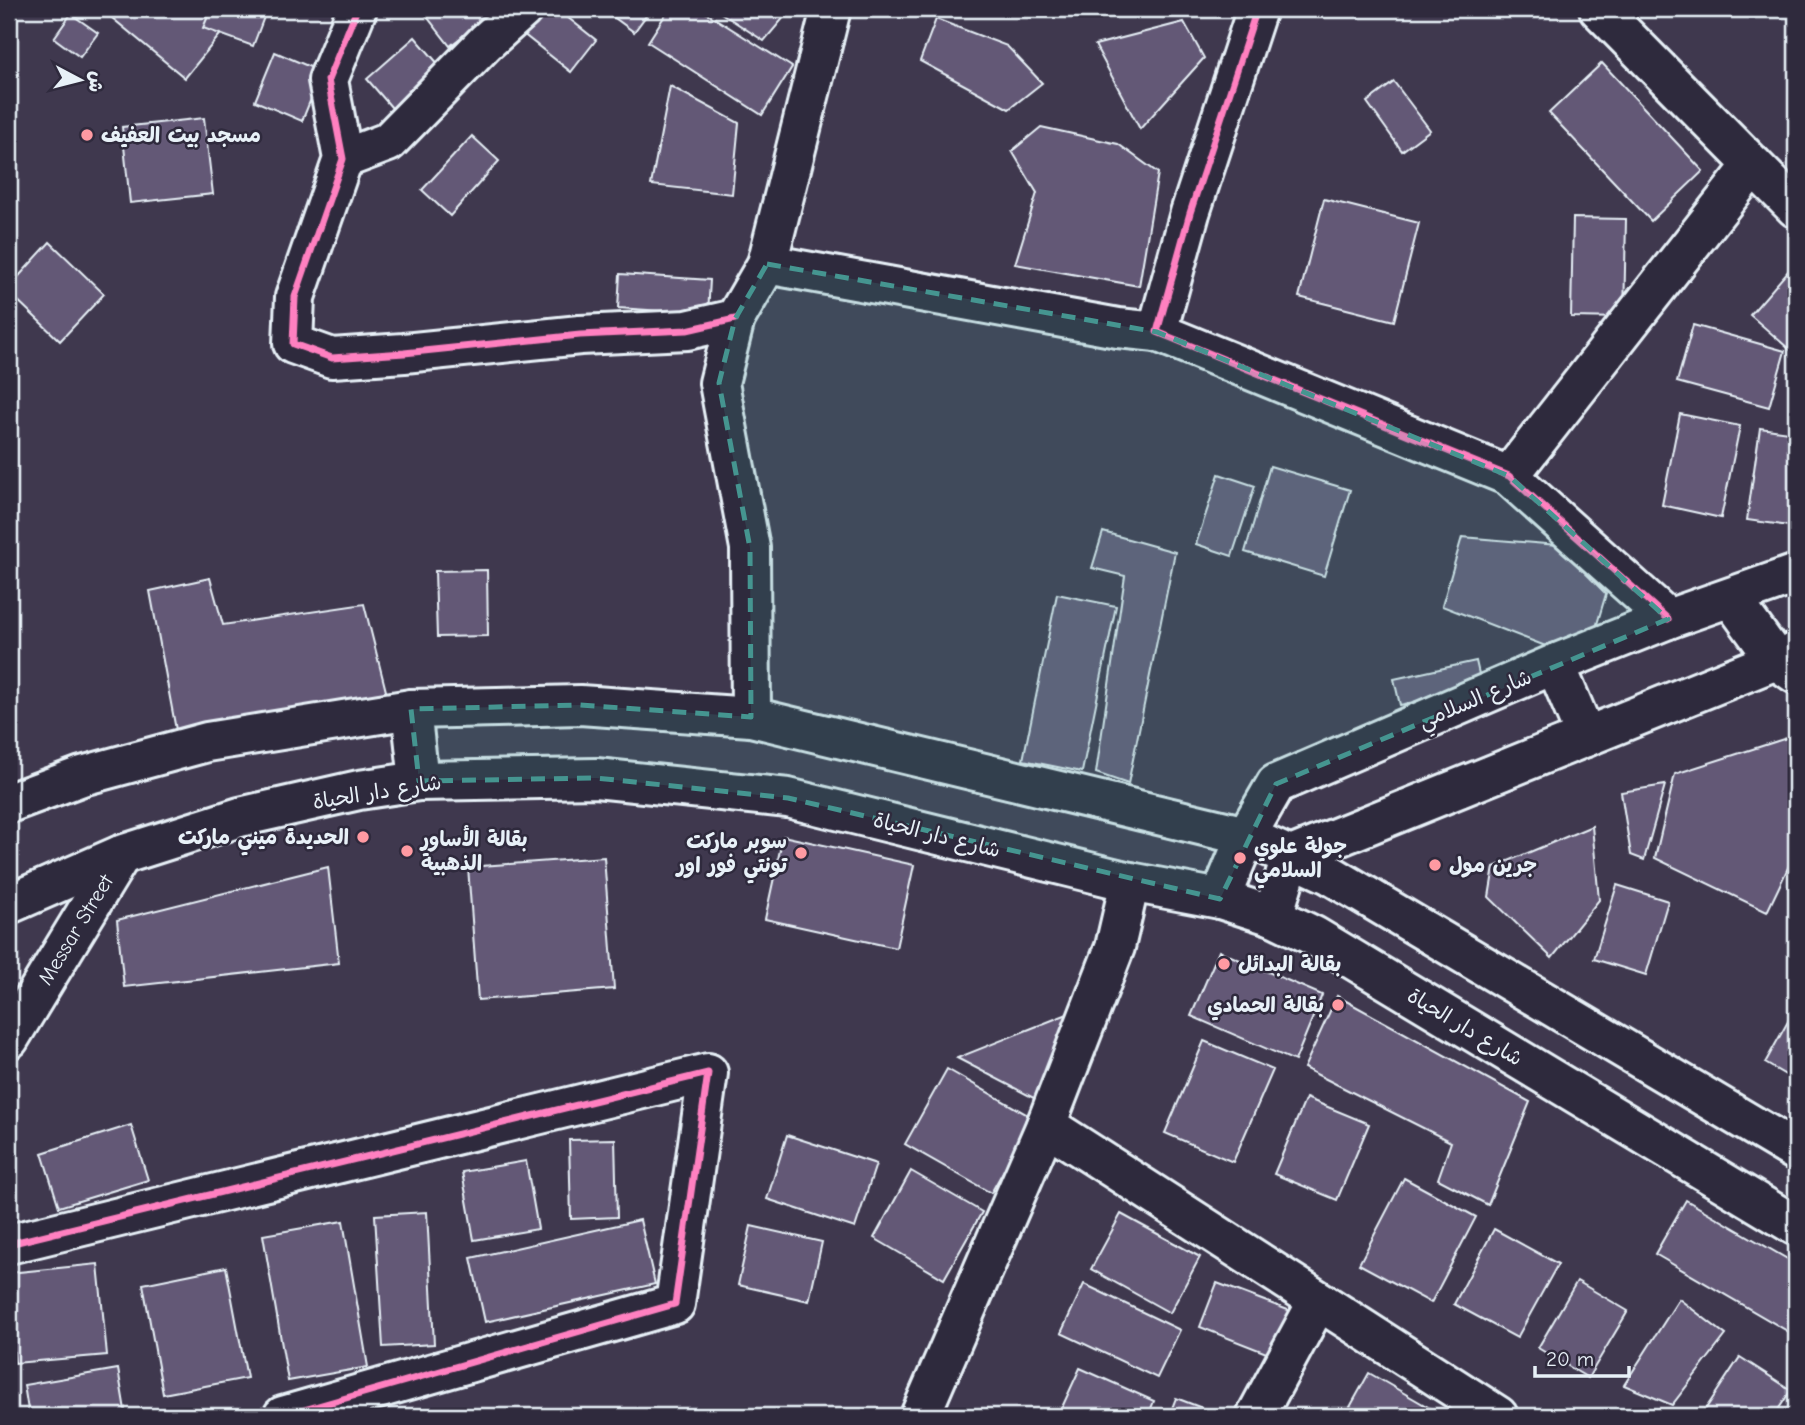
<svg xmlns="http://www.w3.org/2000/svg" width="1805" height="1425" font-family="'Comic Neue','Playpen Sans Arabic',sans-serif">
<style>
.building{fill:#645976;stroke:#e8f1f8;stroke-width:2}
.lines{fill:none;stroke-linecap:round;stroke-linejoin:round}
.minor-casing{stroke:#e8f1f8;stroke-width:44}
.secondary-casing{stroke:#e8f1f8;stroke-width:44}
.minor{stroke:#2f2a3d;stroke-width:38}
.secondary{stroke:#2f2a3d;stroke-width:38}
.cycleway-casing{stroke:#2f2a3d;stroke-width:11}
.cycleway{stroke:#ff80c0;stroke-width:7}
.marked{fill:#459590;fill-opacity:0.2;stroke:#459590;stroke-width:5;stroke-dasharray:14 9;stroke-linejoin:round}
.poi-dot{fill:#ff9aa2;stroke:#2f2a3d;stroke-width:2.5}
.labels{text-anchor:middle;stroke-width:5;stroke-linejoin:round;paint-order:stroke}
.poi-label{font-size:21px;font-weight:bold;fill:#e8f1f8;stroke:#2f2a3d;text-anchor:start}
.street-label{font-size:21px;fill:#e8f1f8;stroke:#2f2a3d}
</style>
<rect width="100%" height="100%" fill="#3f384e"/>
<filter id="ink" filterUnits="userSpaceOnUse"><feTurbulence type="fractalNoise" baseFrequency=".0143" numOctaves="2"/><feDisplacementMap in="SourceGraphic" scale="14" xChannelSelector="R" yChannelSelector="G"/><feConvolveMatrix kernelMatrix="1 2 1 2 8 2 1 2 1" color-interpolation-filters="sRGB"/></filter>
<g filter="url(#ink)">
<g class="building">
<path d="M117,9H239L240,10L185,78L111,17Z"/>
<path d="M211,9H267L253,46L203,28Z"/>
<path d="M421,9H497L450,46Z"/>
<path d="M533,9H557L596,40L571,72L517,29Z"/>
<path d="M611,9H651L634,32L608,13Z"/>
<path d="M669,9H700L792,67L762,115L648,42Z"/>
<path d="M715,9H791L764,41Z"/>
<path d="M71,14L98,33L80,57L54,38Z"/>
<path d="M936,19L1007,46L1042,83L1009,109L920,61Z"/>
<path d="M1184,22L1204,58L1140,129L1095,45Z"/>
<path d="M415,37L446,73L398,115L367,79Z"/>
<path d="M275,52L322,72L302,121L255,101Z"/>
<path d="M1602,63L1703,171L1651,221L1549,113Z"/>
<path d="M1394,82L1430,130L1402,151L1367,102Z"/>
<path d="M670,86L739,123L732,194L651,185Z"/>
<path d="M204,118L213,194L130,203L122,127Z"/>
<path d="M1041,127L1118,144L1158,173L1139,286L1015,264L1037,193L1012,151Z"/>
<path d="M472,136L499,161L450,216L422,190Z"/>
<path d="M1324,199L1419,223L1394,321L1299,297Z"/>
<path d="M1573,218L1626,219L1624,318L1571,317Z"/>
<path d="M50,242L104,294L60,341L9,292V287Z"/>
<path d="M1796,262V355L1750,315Z"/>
<path d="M620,274L710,280L708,314L618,308Z"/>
<path d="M1693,325L1785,351L1769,407L1677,382Z"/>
<path d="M1680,414L1740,426L1721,518L1662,505Z"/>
<path d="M1760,428L1796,433V527L1747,520Z"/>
<path d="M1270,466L1350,490L1324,576L1245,552Z"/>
<path d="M1219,474L1255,486L1232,556L1196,544Z"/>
<path d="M1103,532L1175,552L1128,784L1096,773L1125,576L1092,568Z"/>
<path d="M1462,537L1558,545L1606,594L1594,634L1561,652L1442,606Z"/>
<path d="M487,570L488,636L437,637L435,571Z"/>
<path d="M210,578L223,625L364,604L389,703L179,746L150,591Z"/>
<path d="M1057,594L1116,606L1082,772L1023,760Z"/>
<path d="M1476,661L1482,687L1400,705L1394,679Z"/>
<path d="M1796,735V851L1767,912L1655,858L1675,774Z"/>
<path d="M1665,785L1644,860L1631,855L1621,792Z"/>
<path d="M1592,826L1599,900L1552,958L1489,897L1494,867Z"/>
<path d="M783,836L914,865L896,948L765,919Z"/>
<path d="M604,857L614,989L478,1000L468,867Z"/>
<path d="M328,867L339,963L124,987L117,920Z"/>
<path d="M1617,885L1668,901L1646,975L1594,959Z"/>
<path d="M1219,951L1322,995L1295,1061L1191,1016Z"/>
<path d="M1337,996L1530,1102L1488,1205L1438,1179L1451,1142L1304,1068Z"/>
<path d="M1796,1007V1081L1765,1063Z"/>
<path d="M1080,1009L1051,1107L957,1058Z"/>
<path d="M1204,1041L1273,1070L1233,1162L1165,1133Z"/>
<path d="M947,1069L1033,1118L991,1193L905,1144Z"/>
<path d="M1306,1098L1369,1124L1337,1200L1274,1174Z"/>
<path d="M131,1125L148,1180L59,1207L42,1153Z"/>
<path d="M787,1135L876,1164L855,1228L767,1199Z"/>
<path d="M615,1139L617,1217L571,1219L569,1140Z"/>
<path d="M526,1161L538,1229L474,1240L462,1172Z"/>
<path d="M911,1171L982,1212L944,1279L874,1238Z"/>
<path d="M1404,1178L1476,1217L1431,1303L1359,1264Z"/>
<path d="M1686,1200L1796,1264V1336L1655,1254Z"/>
<path d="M427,1212L434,1344L383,1347L375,1215Z"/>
<path d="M1121,1214L1200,1257L1170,1313L1091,1269Z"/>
<path d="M640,1220L655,1284L485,1322L471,1258Z"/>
<path d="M343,1221L368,1367L288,1381L263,1235Z"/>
<path d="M751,1226L822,1242L809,1301L738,1285Z"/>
<path d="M1494,1229L1558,1264L1517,1338L1454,1304Z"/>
<path d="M98,1264L107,1355L15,1363L9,1273Z"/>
<path d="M226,1267L247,1378L163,1394L143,1284Z"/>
<path d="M1577,1281L1628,1311L1588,1378L1538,1348Z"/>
<path d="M1217,1283L1296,1313L1279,1358L1200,1327Z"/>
<path d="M1084,1284L1180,1330L1157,1378L1061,1333Z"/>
<path d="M1679,1299L1726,1335L1672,1405L1624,1385Z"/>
<path d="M1740,1357L1791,1390L1774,1416H1701Z"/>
<path d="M1080,1368L1154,1401L1148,1416H1058Z"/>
<path d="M118,1369L126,1416H29L24,1385Z"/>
<path d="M1369,1373L1435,1411L1431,1416H1345Z"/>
<path d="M1176,1398L1223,1416H1169Z"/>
</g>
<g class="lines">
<g class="minor-casing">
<g id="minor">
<path d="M357,9L328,80L343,159L295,297L293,344L332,358L404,353L580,335L687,330L735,319"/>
<path d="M1257,9L1190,213L1157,332L1509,476L1668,619"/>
<path d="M343,159L388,142L486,42L523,9"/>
<path d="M1753,165L1796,208"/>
<path d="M767,264L1118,328L1157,332"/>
<path d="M1509,476L1753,165L1599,9"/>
<path d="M1731,598L1776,660L1796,674"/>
<path d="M1555,664L1586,737"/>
<path d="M751,717L750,548L719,383L735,319L767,264L831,9"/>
<path d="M1220,899L1246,836L1276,784L1555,664L1668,619L1796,574"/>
<path d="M1273,916L1291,856L1796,652"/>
<path id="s1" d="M9,1039L121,855"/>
<path d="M1046,1125L1498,1416"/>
<path d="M9,1244L708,1073L675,1304L283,1416"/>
<path d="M920,1416L1046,1125L1115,947L1130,882"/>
<path d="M1256,1416L1318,1301"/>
</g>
</g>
<g class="secondary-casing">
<g id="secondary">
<path d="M411,709L419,781"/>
<path d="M9,803L82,776L207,742L411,709L580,705L751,717L1246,836L1329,874L1796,1151"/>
<path d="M9,904L121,855L240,817L359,790L419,781L596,778L788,798L1130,882L1220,899L1273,916L1314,936L1796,1226"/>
</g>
</g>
<use href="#minor" class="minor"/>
<use href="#secondary" class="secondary"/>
<g class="cycleway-casing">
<g id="cycleway">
<path d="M357,9L328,80L343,159L295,297L293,344L332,358L404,353L580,335L687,330L735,319"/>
<path d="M1257,9L1190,213L1157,332L1509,476L1668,619"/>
<path d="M9,1244L708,1073L675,1304L283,1416"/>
</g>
</g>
<use href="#cycleway" class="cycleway"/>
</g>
</g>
<path class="marked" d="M767,264L1157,332L1509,476L1668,619L1276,784L1220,899L788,798L596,778L419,781L411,709L580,705L751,717L750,548L719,383L735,319Z"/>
<g class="poi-dot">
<circle cx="87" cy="135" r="7"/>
<circle cx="363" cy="837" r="7"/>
<circle cx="407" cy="851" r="7"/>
<circle cx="801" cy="853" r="7"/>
<circle cx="1240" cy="858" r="7"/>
<circle cx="1435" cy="865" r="7"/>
<circle cx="1224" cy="964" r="7"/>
<circle cx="1338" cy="1005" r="7"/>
</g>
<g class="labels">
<g class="poi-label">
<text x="101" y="142">مسجد بيت العفيف</text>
<text x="349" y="844" text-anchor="end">الحديدة ميني ماركت</text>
<text x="421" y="846">بقالة الأساور<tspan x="421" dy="24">الذهبية</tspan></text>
<text x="787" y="848" text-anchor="end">سوبر ماركت<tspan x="787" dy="24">تونتي فور اور</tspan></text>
<text x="1254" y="853">جولة علوي<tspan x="1254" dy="24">السلامي</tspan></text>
<text x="1449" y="872">جرين مول</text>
<text x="1238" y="971">بقالة البدائل</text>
<text x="1324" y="1012" text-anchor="end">بقالة الحمادي</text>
</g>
<g class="street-label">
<text transform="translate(1475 699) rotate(-23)" y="7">شارع السلامي</text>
<text transform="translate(377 792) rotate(-9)" y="7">شارع دار الحياة</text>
<text transform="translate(937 835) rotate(14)" y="7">شارع دار الحياة</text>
<text dy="7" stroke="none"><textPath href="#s1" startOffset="128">Messar Street</textPath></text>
<text transform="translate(1465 1027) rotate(31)" y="7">شارع دار الحياة</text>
</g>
</g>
<rect width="1805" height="1425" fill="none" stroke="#2f2a3d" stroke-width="35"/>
<rect x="18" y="18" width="1770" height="1390" fill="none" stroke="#e8f1f8" stroke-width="2.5" filter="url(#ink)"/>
<g transform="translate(80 80) rotate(97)" stroke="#2f2a3d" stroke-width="5" paint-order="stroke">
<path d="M0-5L12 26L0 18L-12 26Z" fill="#e8f1f8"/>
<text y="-10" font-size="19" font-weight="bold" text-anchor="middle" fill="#e8f1f8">ش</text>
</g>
<path d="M1535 1366v10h94v-10" fill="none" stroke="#e8f1f8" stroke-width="3.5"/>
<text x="1546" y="1366" font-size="21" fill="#e8f1f8" stroke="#2f2a3d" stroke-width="5" paint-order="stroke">20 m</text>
</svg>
